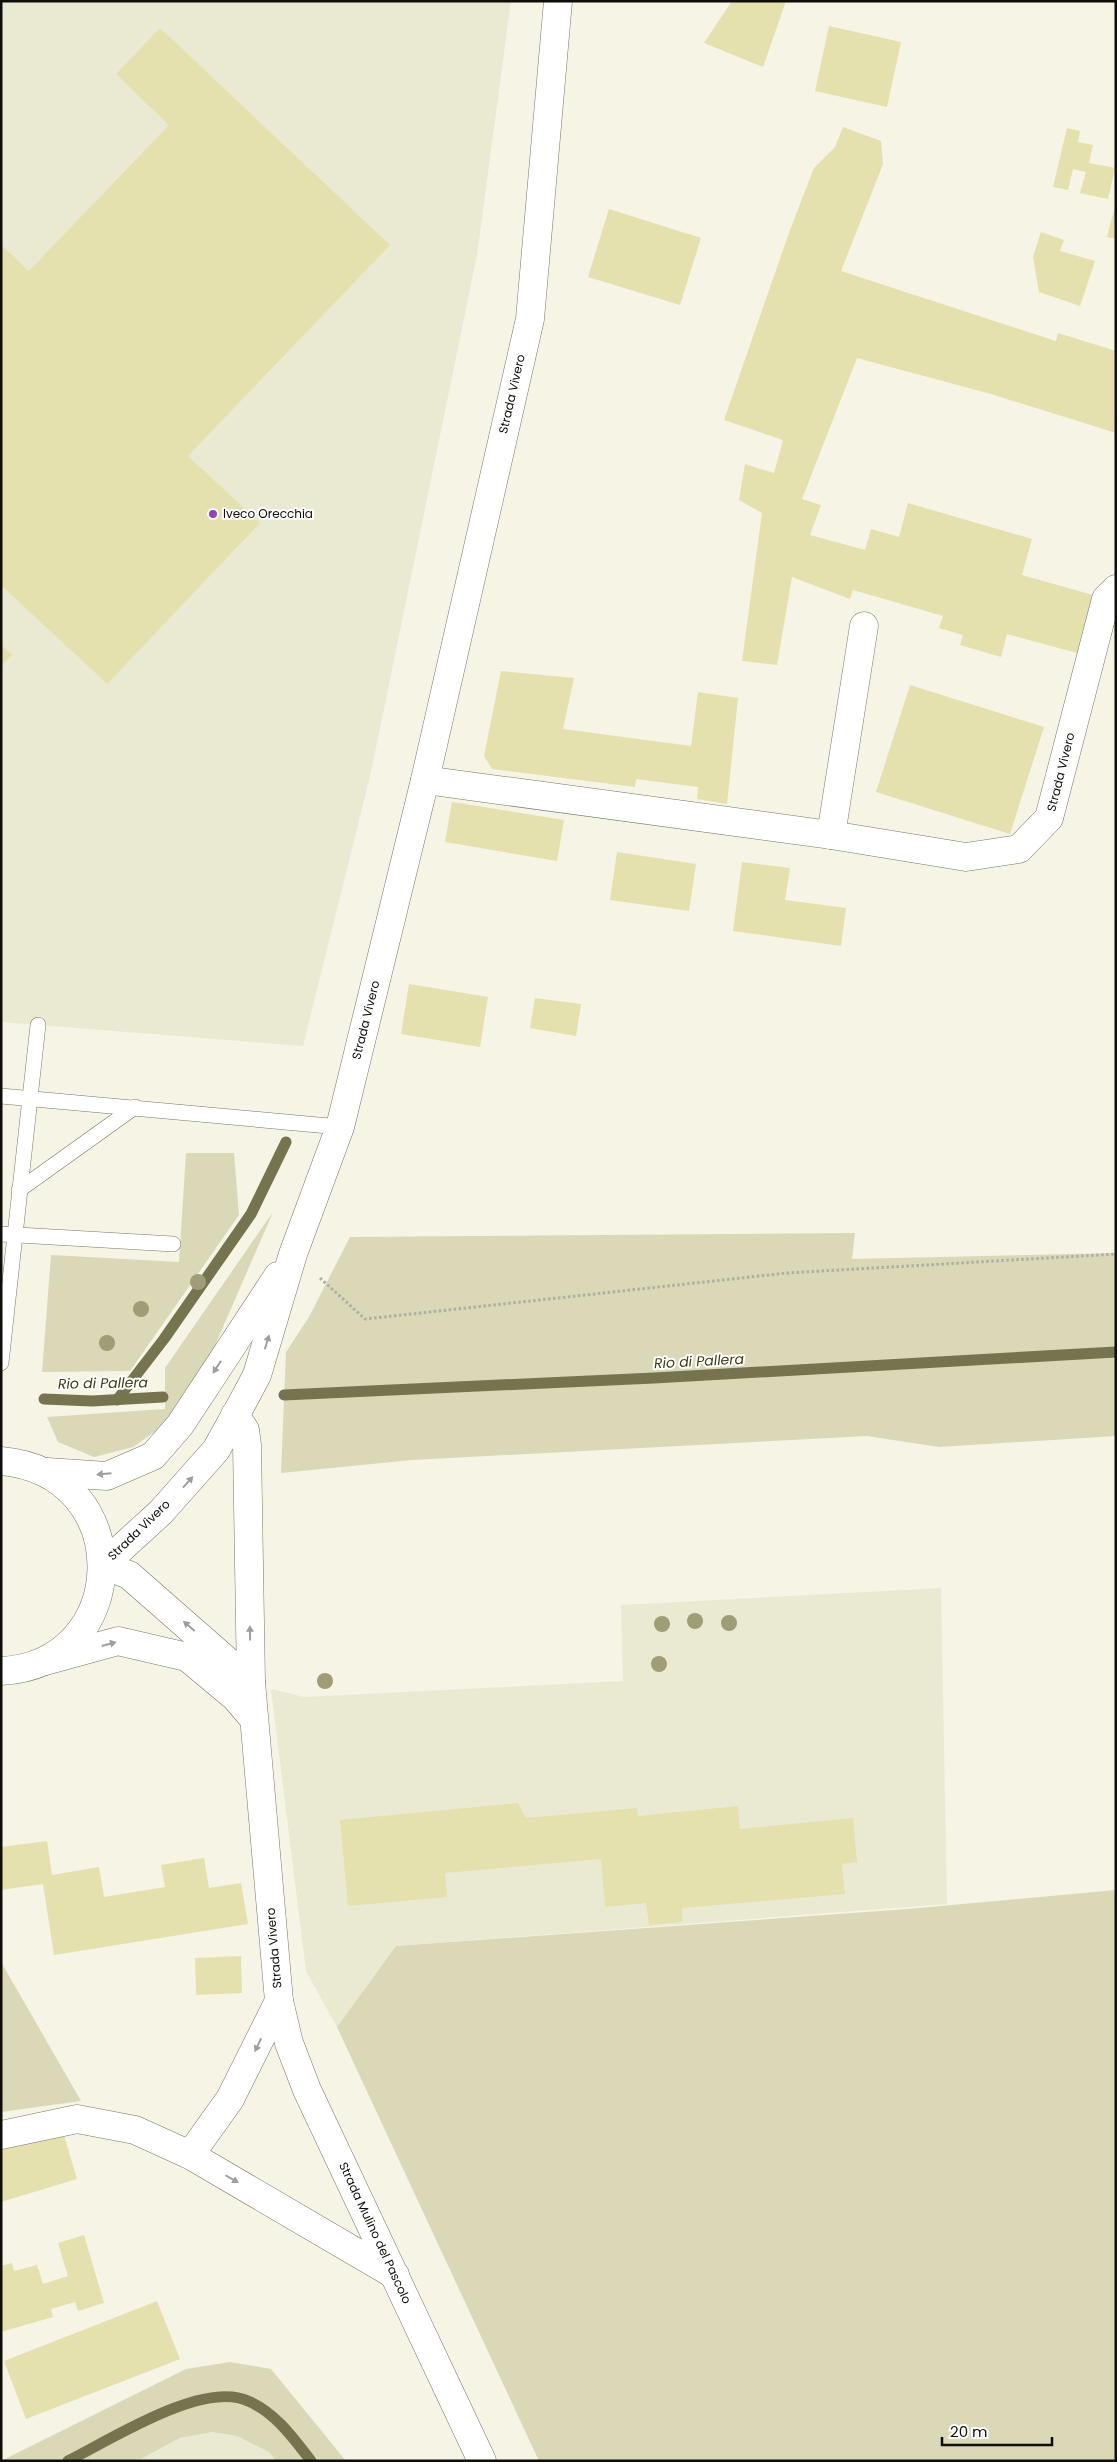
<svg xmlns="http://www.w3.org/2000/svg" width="1117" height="2462" font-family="Poppins,sans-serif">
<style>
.built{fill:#eaead3}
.green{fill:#dad8b7}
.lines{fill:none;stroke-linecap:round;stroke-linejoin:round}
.stream{stroke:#76744f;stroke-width:11}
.building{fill:#e4e1ae}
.service-casing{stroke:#777769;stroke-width:16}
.minor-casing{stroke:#777769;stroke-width:29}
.tertiary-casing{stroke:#777769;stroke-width:29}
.path{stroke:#afaea2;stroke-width:3;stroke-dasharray:2.5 2.5;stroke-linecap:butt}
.service{stroke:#fff;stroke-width:15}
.minor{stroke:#fff;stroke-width:28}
.tertiary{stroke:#fff;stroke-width:28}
.tree{fill:#9f9d75}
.oneway{fill:#9f9e9c}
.poi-dot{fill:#9445b5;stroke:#fff;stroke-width:2}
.labels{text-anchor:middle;stroke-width:4;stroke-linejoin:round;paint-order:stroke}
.street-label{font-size:12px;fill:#0e0d08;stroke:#fff}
.poi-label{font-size:12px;fill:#0e0d08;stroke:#fff;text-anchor:start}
.water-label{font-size:14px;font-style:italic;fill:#3e3b13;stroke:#fff}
</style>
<rect width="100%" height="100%" fill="#f5f4e5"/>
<g class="built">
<path d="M1,1H511L477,255L371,772L303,1046L1,1022Z"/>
<path d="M941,1588L947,1904L396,1946L337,2027L306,1971L271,1689L304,1697L623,1681L621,1605Z"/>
<path d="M212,2432L237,2436L269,2452L276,2461H137L180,2438Z"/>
</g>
<g class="green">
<path d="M186,1153H234L239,1215L130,1371L42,1372L51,1255L179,1262Z"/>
<path d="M273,1212L203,1373L174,1418L133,1447L94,1457L58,1442L47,1417L165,1409V1368Z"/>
<path d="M855,1233L852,1259L1116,1253V1436L939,1447L867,1436L412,1460L281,1473L286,1352L309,1317L350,1237Z"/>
<path d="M1116,1890V2461H539L337,2027L396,1946L908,1909Z"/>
<path d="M1,1962L81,2101L1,2112Z"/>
<path d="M230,2362L271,2369L346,2461H276L269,2452L237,2436L212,2432L180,2438L137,2461H1L186,2369Z"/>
</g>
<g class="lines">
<g class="stream">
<path d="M284,1395L654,1378L1116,1352"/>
<path d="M44,1399L92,1401L163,1397"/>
<path d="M117,1400L164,1339L251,1214L286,1142"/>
<path d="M68,2461C110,2440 203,2380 248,2401C275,2412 294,2439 311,2461"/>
</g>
</g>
<g class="building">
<path d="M732,1H786L763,67L704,43Z"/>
<path d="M829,26L901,42L887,107L815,91Z"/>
<path d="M160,28L390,245L188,456L260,523L107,684L1,585V245L29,271L169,125L116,74Z"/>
<path d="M843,127L881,141L883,164L841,271L1056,341L1058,333L1116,351V433L991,394L857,358L802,499L821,505L810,535L865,550L871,529L899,537L908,503L1032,539L1022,575L1093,595L1077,653L1007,634L1001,657L960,645L963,635L939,628L943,616L853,590L850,599L792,577L777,665L742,661L762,513L739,500L745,464L774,473L783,440L724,420L790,230L814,168L835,147Z"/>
<path d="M1067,128L1080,131L1078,142L1093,145L1089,163L1115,168L1108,199L1080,193L1086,172L1073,169L1068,190L1053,187Z"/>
<path d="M1115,206H1116V239L1107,237Z"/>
<path d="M609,209L701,238L680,305L588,277Z"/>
<path d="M1041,232L1064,240L1060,251L1095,261L1080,306L1039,292L1033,257Z"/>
<path d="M1,645L12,655L1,666Z"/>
<path d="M501,671L574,678L563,729L691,746L698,692L738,698L727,804L697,799L698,787L636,779L635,787L492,769L484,756Z"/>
<path d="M910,685L1044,727L1010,834L876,792Z"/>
<path d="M452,802L564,820L557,861L445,842Z"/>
<path d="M617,852L696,864L689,911L610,900Z"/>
<path d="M742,862L790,868L785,900L846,908L841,946L733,931Z"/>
<path d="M409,984L488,997L480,1047L401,1034Z"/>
<path d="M535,998L581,1004L576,1036L530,1028Z"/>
<path d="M518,1803L526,1818L637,1808L638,1816L738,1806L740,1829L853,1818L857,1862L842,1864L845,1894L682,1908V1922L649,1925L646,1903L605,1907L601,1859L445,1873L447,1897L348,1906L340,1820Z"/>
<path d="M47,1841L52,1875L99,1867L104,1897L165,1887L161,1865L204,1858L209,1888L241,1883L248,1924L54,1955L43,1884L1,1890V1847Z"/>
<path d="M241,1956L242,1993L196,1995L195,1958Z"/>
<path d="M63,2132L77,2179L1,2202V2150Z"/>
<path d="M84,2235L104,2303L78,2311L75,2302L51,2309L53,2317L1,2332V2266L12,2263L14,2271L37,2265L43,2284L68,2276L58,2243Z"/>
<path d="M157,2301L180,2359L26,2419L4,2361Z"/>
</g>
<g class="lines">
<g class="service-casing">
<g id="service">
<path d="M1,1096L340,1127"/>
<path d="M19,1190L135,1107"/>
<path d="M1,1234L173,1244"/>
<path d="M1,1363L38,1025"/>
</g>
</g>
<g class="minor-casing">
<g id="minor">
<path d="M425,780L831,835L966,857L1019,849L1049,818L1106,599L1116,589"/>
<path d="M831,835L864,626"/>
<path d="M235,1415L245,1430L247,1445L251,1682L279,2001L289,2043L307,2090L482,2461"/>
<path d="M103,1565L129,1575L251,1682"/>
<path d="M45,1661L118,1641L187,1657L235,1697L253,1718"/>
<path d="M1,2135L77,2119L135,2130L190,2155L395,2275"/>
<path d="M190,2155L230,2099L279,2001"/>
</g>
</g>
<g class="tertiary-casing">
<g id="tertiary">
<path d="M1,1461C138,1473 132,1665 1,1671"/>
<path d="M47,1472L107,1476L153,1456L180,1425L278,1276"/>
<path d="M103,1565L161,1512L216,1450L241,1405L257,1375L293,1254L340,1127L425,780L530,319L558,1"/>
</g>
</g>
<path class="path" d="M320,1278L365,1319L787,1273L1116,1254"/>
<use href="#service" class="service"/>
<use href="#minor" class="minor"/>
<use href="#tertiary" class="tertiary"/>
</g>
<g class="tree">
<circle cx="198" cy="1282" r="8"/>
<circle cx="141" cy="1309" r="8"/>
<circle cx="107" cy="1343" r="8"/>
<circle cx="695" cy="1621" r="8"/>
<circle cx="729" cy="1623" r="8"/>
<circle cx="662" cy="1624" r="8"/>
<circle cx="659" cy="1664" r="8"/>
<circle cx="325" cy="1681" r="8"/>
</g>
<defs><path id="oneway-solid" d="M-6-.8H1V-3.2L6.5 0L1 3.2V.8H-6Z" transform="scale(1.25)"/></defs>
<g class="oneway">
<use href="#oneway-solid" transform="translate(267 1342) rotate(-73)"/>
<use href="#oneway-solid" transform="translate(217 1367) rotate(123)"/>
<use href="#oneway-solid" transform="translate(104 1474) rotate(175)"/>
<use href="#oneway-solid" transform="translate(188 1482) rotate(-48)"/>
<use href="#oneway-solid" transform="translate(189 1626) rotate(-139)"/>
<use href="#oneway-solid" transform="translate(250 1633) rotate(-91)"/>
<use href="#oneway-solid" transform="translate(109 1644) rotate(-15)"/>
<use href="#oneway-solid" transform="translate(258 2045) rotate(115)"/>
<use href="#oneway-solid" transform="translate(232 2179) rotate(30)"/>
</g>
<circle class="poi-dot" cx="213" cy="514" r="5"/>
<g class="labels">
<g class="street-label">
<text transform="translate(512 394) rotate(-77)" y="4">Strada Vivero</text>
<text transform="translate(1061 772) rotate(-76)" y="4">Strada Vivero</text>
<text transform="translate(366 1020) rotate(-76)" y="4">Strada Vivero</text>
<text transform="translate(139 1530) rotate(-44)" y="4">Strada Vivero</text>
<text transform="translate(274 1948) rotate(-95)" y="4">Strada Vivero</text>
<text transform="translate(375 2233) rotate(65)" y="4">Strada Mulino del Pascolo</text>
</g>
<g class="poi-label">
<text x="223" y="518">Iveco Orecchia</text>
</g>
<g class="water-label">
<text transform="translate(699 1361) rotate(-3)" y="5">Rio di Pallera</text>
<text transform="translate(103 1383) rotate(-1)" y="5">Rio di Pallera</text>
</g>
</g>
<rect width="1117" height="2462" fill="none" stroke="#0e0d08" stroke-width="5"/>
<path d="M942 2437v8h110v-8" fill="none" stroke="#0e0d08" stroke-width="2.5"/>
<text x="950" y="2437" font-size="15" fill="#0e0d08" stroke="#ffffff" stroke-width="4" paint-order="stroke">20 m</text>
</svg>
